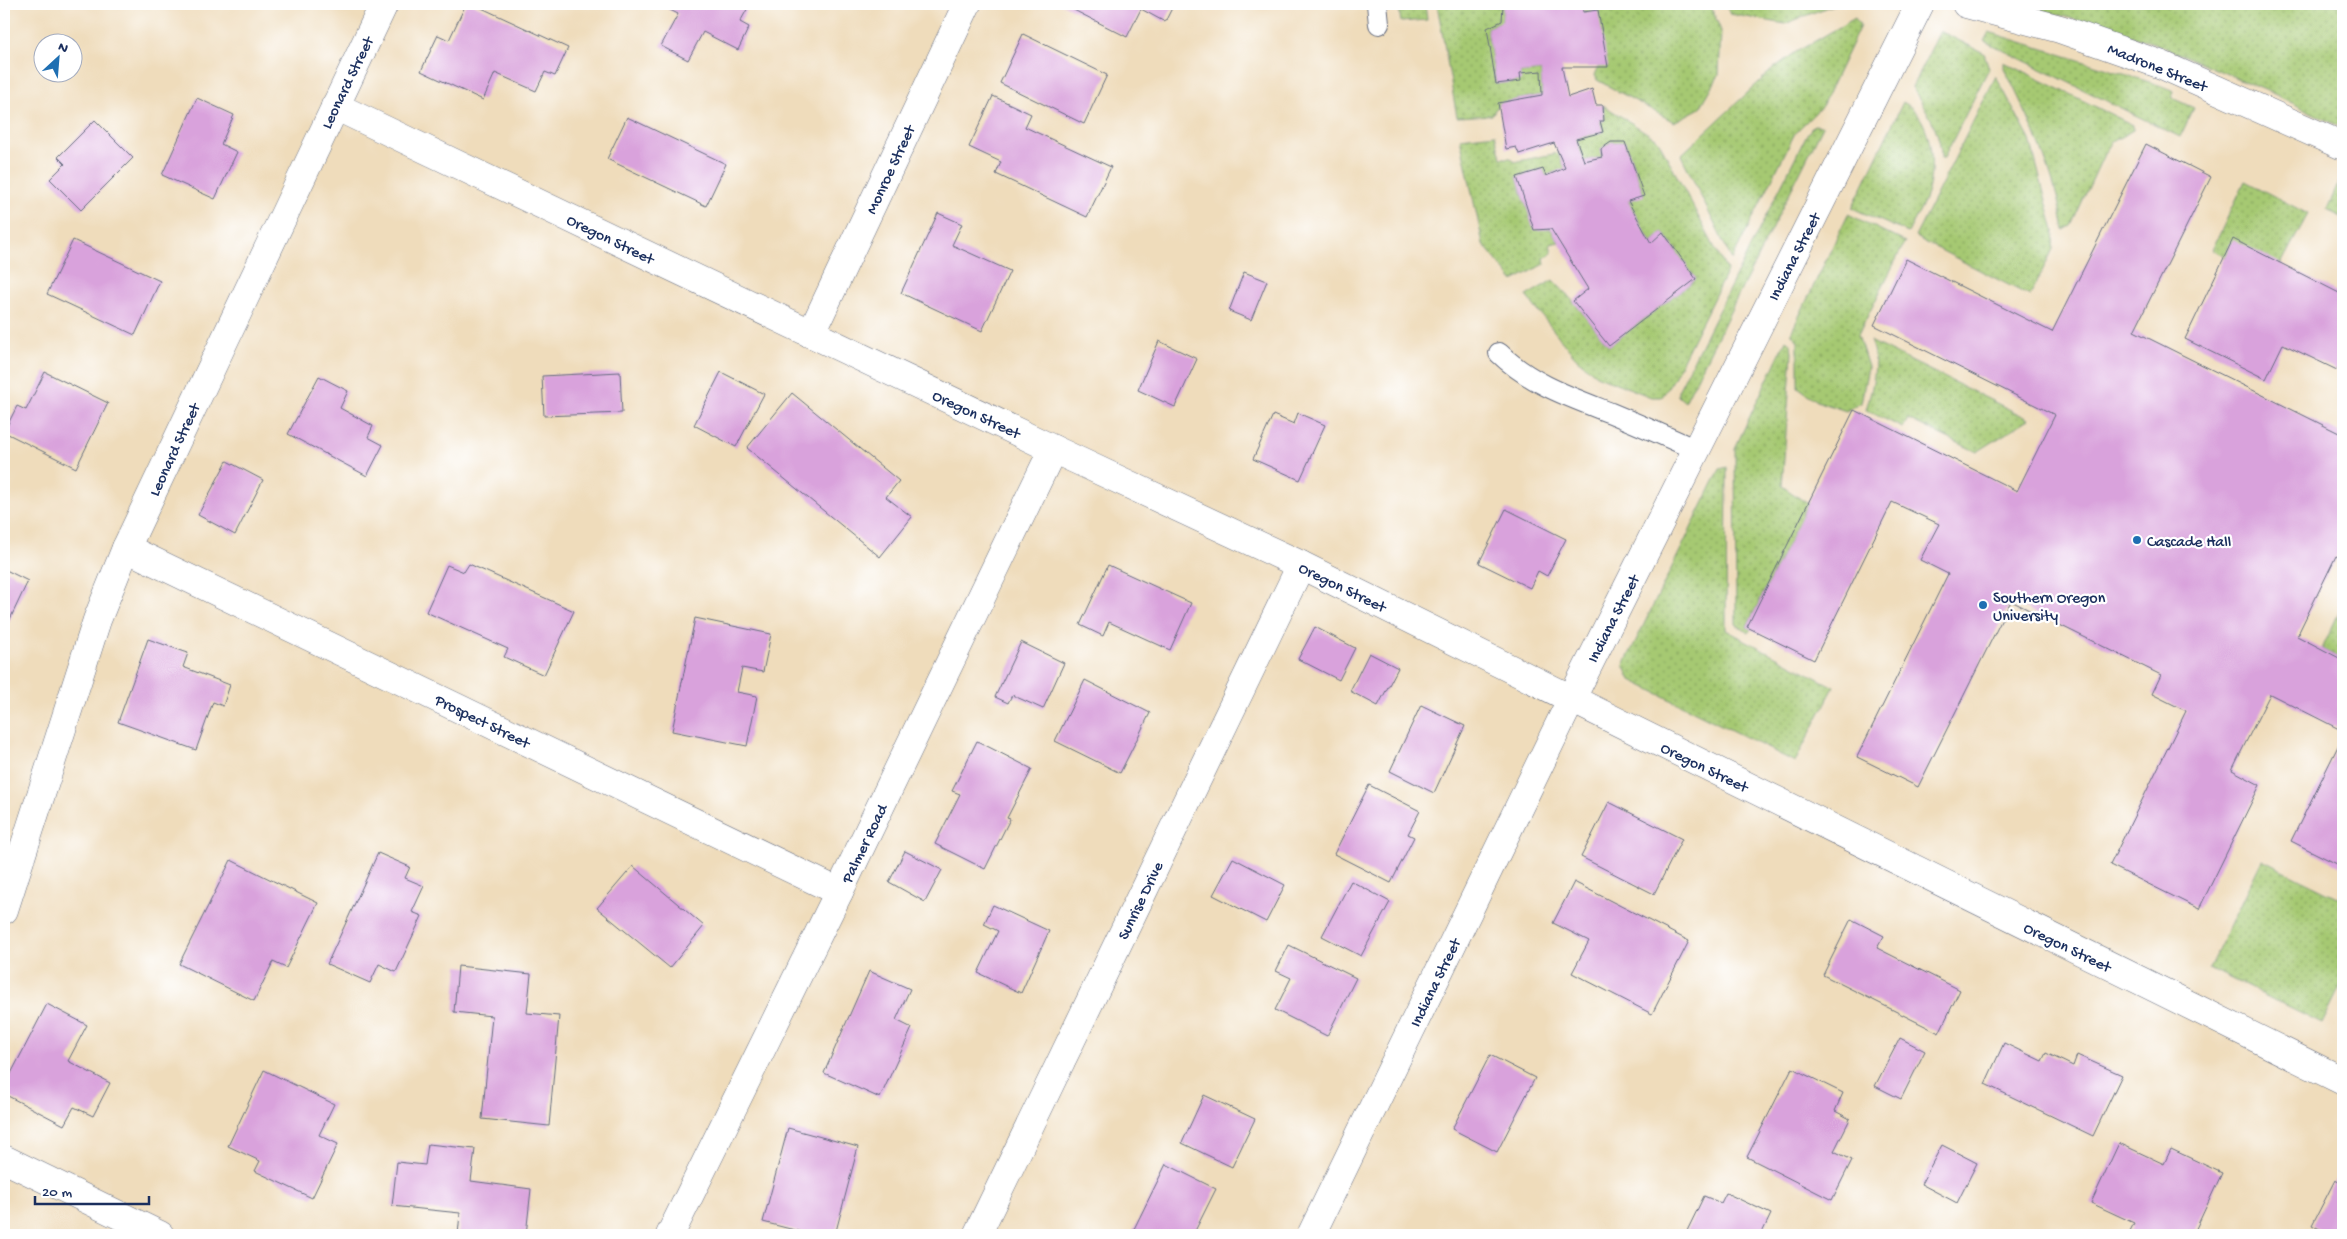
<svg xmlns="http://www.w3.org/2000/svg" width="2347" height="1239" font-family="'Gochi Hand',sans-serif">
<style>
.grass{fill:url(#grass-dots);stroke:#607c68}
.building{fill:#d9a2dc}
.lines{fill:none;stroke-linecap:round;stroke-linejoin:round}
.service-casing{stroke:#656c7f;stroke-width:22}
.minor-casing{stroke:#656c7f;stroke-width:29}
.service{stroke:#fff;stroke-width:20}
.minor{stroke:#fff;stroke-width:28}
.poi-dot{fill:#1f6fb2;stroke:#fff;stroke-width:2}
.labels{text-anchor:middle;stroke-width:4.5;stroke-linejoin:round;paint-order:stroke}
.street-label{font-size:16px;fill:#1b2f5e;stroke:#fff}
.poi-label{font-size:16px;fill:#1b2f5e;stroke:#fff;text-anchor:start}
</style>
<defs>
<pattern id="grass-dots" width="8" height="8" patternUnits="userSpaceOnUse" patternTransform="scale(1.25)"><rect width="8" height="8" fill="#a6c972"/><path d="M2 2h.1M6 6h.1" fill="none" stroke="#86a461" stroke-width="1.8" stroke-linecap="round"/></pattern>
</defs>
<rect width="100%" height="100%" fill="#fff"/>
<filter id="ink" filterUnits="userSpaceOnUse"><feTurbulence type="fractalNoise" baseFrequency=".02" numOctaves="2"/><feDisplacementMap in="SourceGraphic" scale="10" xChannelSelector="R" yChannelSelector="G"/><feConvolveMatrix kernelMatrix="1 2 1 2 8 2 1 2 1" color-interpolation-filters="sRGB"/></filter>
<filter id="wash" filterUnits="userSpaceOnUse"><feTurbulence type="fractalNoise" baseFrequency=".0096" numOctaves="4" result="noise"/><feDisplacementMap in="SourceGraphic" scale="20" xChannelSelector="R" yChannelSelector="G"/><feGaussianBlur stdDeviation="1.12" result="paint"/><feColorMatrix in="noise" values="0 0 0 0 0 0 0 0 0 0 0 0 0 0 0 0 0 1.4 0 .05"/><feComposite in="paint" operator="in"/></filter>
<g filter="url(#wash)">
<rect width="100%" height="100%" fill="#efdcbb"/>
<g class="grass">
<path d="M1398,4H1425L1427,20L1401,22Z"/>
<path d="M1437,4L1503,6L1502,21L1487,28L1496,84L1520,81V73L1541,71L1542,95L1499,103L1492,115L1457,117Z"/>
<path d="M1582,4H1710L1721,31L1719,75L1700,108L1674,122L1597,80L1595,75L1599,66Z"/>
<path d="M1725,4H1835L1785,24L1730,14Z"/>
<path d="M2022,4H2343V128L2272,93L2154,43Z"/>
<path d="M1855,18L1860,26L1822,106L1795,133L1732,260L1681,155L1774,68L1796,52Z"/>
<path d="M1940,31L1984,53L1989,68L1944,158H1941C1941,130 1926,110 1912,87Z"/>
<path d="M1989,32L2159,85L2174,91L2172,98L2194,108L2180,137L1984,41Z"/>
<path d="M2004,62L2133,125V130L2112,142L2105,152L2071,226L2064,230C2054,170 2031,122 2004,68Z"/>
<path d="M1996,76L2030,140L2054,231L2053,249L2030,296L1915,237Z"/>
<path d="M1903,102C1931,116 1935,159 1929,186C1926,202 1915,218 1908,233L1852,208Z"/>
<path d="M1603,105L1658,140L1727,271L1673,380L1662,397H1651L1596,375L1575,357L1526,296L1553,280L1573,301L1609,346L1696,279L1663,232L1651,243L1628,201L1644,195L1625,142H1611L1601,149L1602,157L1584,161L1576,139L1603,132L1600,121L1604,120Z"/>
<path d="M1814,125L1823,126L1685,402L1678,396V391L1807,134Z"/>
<path d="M1495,134L1501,158H1511L1514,162L1558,153L1565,168L1546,176L1543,169L1517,177L1534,229H1551L1559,242L1550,244L1552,253L1544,258L1545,264L1513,281L1483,244L1460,138Z"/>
<path d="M2341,178L2343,179V218L2327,209Z"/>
<path d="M2245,181L2308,214L2281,264L2225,257L2212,250Z"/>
<path d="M1848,214L1905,242L1858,335L1868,367L1861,403L1846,411L1817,401L1798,387V341L1791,333Z"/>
<path d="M1786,340L1791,344L1792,353L1782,486L1808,504L1747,626L1751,629L1748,633L1736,624L1735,448Z"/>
<path d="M1870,341L2029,419L1977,452L1908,419L1903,428L1866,410C1872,388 1880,363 1870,341Z"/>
<path d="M1727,467L1726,630L1834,687L1795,762L1631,680L1624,665L1720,469Z"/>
<path d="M2343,604V660L2322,649Z"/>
<path d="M2262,860L2343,900V981L2322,1024L2209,968Z"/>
</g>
<g id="blocks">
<g class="building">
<path d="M466,4H473L568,48L555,76L545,72L536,91L495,73L483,100L421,71L438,35L449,40Z"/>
<path d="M671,4H750L740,22L749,27L738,50L703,32L688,60L661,46L678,14L668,9Z"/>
<path d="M1062,4H1174L1165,22L1141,9L1127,37Z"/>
<path d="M1503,4H1582L1583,12L1598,10L1608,67H1562L1568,97L1592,89L1596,105H1603L1604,121H1600L1603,132L1576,139L1584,161L1602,157L1601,149L1611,142H1625L1644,196L1628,201L1651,243L1663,232L1696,279L1609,346L1573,301L1588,289L1551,229L1534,230L1517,177L1543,169L1546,176L1565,168L1554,143L1519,154L1516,147L1506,149L1498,103L1542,95L1541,71L1520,73L1521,81L1496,84L1487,28L1502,21Z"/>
<path d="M1023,34L1107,75L1084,124L1000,83Z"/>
<path d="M993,96L1031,114L1025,127L1111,167L1087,217L996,174L1001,162L969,147Z"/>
<path d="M197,98L234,115L221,144L237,152L215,199L162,175Z"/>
<path d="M627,117L726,164L706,206L607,159Z"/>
<path d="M95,120L133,158L81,210L50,179L65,164L58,157Z"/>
<path d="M2146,144L2211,177L2134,331L2343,435V559L2336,556L2297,636L2343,660V731L2270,694L2232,770L2260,785L2199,909L2110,865L2186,711L2152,694L2161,675L2011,601L1918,787L1857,757L1948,574L1920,560L1939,524L1892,502L1814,660L1747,627L1854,410L2017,491L2055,415L1874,325L1906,259L2052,332Z"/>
<path d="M938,213L962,224L952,245L1010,271L982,331L901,293Z"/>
<path d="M2233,239L2343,295V358L2337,370L2283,344L2266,379L2185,339Z"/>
<path d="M73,240L160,281L135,335L47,294Z"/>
<path d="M1244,272L1267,281L1251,320L1229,311Z"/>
<path d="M1159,341L1197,359L1175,407L1138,390Z"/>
<path d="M45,372L108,403L76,468L4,432L17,406L26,410Z"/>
<path d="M620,372L622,413L544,416L542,376Z"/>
<path d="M721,372L764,394L736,447L694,425Z"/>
<path d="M319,376L348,391L340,408L373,426L368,437L383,445L367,476L288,434Z"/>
<path d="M792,393L899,481L886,497L912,517L880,557L747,448Z"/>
<path d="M1298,413L1325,425L1300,480L1253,459L1273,415L1294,424Z"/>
<path d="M227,461L263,480L235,535L198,515Z"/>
<path d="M1506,509L1566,539L1547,576L1538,571L1530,588L1479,563Z"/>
<path d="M469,564L574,611L544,675L504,657L508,649L426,612L447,565L464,572Z"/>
<path d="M1108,565L1191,603L1170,650L1109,622L1103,636L1080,625Z"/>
<path d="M4,569L28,581L4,632Z"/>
<path d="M695,618L771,634L763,672L742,668L737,692L757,696L747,746L672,731Z"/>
<path d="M1315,627L1355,648L1339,680L1298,659Z"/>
<path d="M148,639L188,653L183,667L230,685L223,706L213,702L196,750L118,722Z"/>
<path d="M1021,642L1064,663L1043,709L1012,695L1008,703L995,697Z"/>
<path d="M1369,653L1398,668L1378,706L1350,691Z"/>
<path d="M1085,680L1150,713L1120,773L1055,741Z"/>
<path d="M1421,705L1465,726L1434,793L1390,771Z"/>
<path d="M2343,736V867L2291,841Z"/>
<path d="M977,741L1032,769L1007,818L1010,819L985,869L935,844L960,794L952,791Z"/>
<path d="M1369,785L1420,811L1408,834L1414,837L1391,883L1334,854Z"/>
<path d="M1609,802L1682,839L1654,894L1581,857Z"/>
<path d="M905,851L942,870L925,902L889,882Z"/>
<path d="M378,853L410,867L405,878L424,886L412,912L422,916L396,972L379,964L370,983L327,964Z"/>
<path d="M1233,858L1285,885L1266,922L1213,895Z"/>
<path d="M231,860L318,903L286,968L273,962L254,1001L179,964Z"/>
<path d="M633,866L704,926L670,968L597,908Z"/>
<path d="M1351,881L1390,902L1361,956L1322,936Z"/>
<path d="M1574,882L1689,941L1652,1014L1572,973L1589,941L1553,923Z"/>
<path d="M993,905L1049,931L1021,993L978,973L998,931L984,924Z"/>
<path d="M1851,919L1884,936L1877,948L1960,990L1939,1033L1823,975Z"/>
<path d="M1289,945L1356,978L1327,1036L1275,1010L1291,978L1276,971Z"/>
<path d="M458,966L531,974L527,1013L559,1016L549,1126L482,1119L492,1016L454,1012Z"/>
<path d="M869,971L910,989L896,1020L912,1028L880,1098L824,1073Z"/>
<path d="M47,1004L87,1025L68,1061L110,1083L93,1116L74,1107L64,1125L4,1094V1087Z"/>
<path d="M1900,1038L1925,1051L1901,1099L1875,1086Z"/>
<path d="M2004,1043L2042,1061L2046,1053L2073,1066L2077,1055L2122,1075L2093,1136L1985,1084Z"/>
<path d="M1490,1055L1535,1078L1497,1152L1452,1129Z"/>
<path d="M1792,1068L1843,1093L1835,1111L1850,1119L1834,1151L1852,1160L1832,1200L1747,1157Z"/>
<path d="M264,1070L334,1104L319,1135L338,1144L312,1198L255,1171L260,1161L228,1146Z"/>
<path d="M1204,1095L1255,1119L1232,1167L1182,1143Z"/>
<path d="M788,1128L858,1147L835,1235H814L763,1222Z"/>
<path d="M2119,1143L2164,1164L2171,1149L2222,1173L2193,1235H2128L2134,1223L2091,1203Z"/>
<path d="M428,1144L475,1149L471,1181L531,1189L526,1235H458L460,1213L392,1206L397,1162L425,1165Z"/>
<path d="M1942,1145L1977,1163L1957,1203L1921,1184Z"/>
<path d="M1166,1164L1216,1189L1193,1235H1131Z"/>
<path d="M2335,1180L2343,1184V1235H2331L2312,1225Z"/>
<path d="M1726,1193L1771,1214L1761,1235H1685L1704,1196L1721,1203Z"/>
</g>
</g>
</g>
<g filter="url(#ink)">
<use href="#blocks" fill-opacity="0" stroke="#656c7f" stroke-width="1"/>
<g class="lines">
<g class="service-casing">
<g id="service">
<path d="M1377,4L1379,24"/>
<path d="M1499,353C1531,384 1570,397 1611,413C1640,425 1668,437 1696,450"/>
</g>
</g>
<g class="minor-casing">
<g id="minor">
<path d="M1966,4L2060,29L2162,65L2343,146"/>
<path d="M335,106L1053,449L1301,565L2343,1081"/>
<path d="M811,334L967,4"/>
<path d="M126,548L839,892"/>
<path d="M4,910L97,620L126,548L384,4"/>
<path d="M4,1159L160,1235"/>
<path d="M670,1235L839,892L1053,449"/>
<path d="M977,1235L1301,565"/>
<path d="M1311,1235L1571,700L1920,4"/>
</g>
</g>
<use href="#service" class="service"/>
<use href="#minor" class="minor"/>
</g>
</g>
<g class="poi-dot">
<circle cx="2137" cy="540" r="5"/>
<circle cx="1983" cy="605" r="5"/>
</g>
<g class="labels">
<g class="street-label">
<text transform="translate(2158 66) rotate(22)" y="6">Madrone Street</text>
<text transform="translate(346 82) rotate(-64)" y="6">Leonard Street</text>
<text transform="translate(889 169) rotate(-65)" y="6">Monroe Street</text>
<text transform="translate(611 238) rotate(26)" y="6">Oregon Street</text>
<text transform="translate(1793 256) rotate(-63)" y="6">Indiana Street</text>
<text transform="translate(977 413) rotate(25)" y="6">Oregon Street</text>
<text transform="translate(173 449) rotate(-65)" y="6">Leonard Street</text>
<text transform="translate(1343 586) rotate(26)" y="6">Oregon Street</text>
<text transform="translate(1612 618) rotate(-63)" y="6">Indiana Street</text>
<text transform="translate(483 720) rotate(26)" y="6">Prospect Street</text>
<text transform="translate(1705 766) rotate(26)" y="6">Oregon Street</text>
<text transform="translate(863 843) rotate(-64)" y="6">Palmer Road</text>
<text transform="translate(1139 900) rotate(-64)" y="6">Sunrise Drive</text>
<text transform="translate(2068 946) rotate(26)" y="6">Oregon Street</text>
<text transform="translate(1434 982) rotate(-64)" y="6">Indiana Street</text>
</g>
<g class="poi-label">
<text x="2147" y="546">Cascade Hall</text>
<text x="1993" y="602">Southern Oregon<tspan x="1993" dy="18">University</tspan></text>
</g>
</g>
<rect width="2347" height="1239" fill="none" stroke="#fff" stroke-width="20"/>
<g transform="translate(58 58) rotate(26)"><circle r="24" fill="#ffffff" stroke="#a4acbf"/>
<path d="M0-4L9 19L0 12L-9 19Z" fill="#1f6fb2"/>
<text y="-8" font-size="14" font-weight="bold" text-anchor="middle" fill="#1b2f5e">N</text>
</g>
<path d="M35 1196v8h114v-8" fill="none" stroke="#1b2f5e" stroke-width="2.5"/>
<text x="42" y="1196" font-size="15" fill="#1b2f5e" stroke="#ffffff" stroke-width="4" paint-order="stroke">20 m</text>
</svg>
